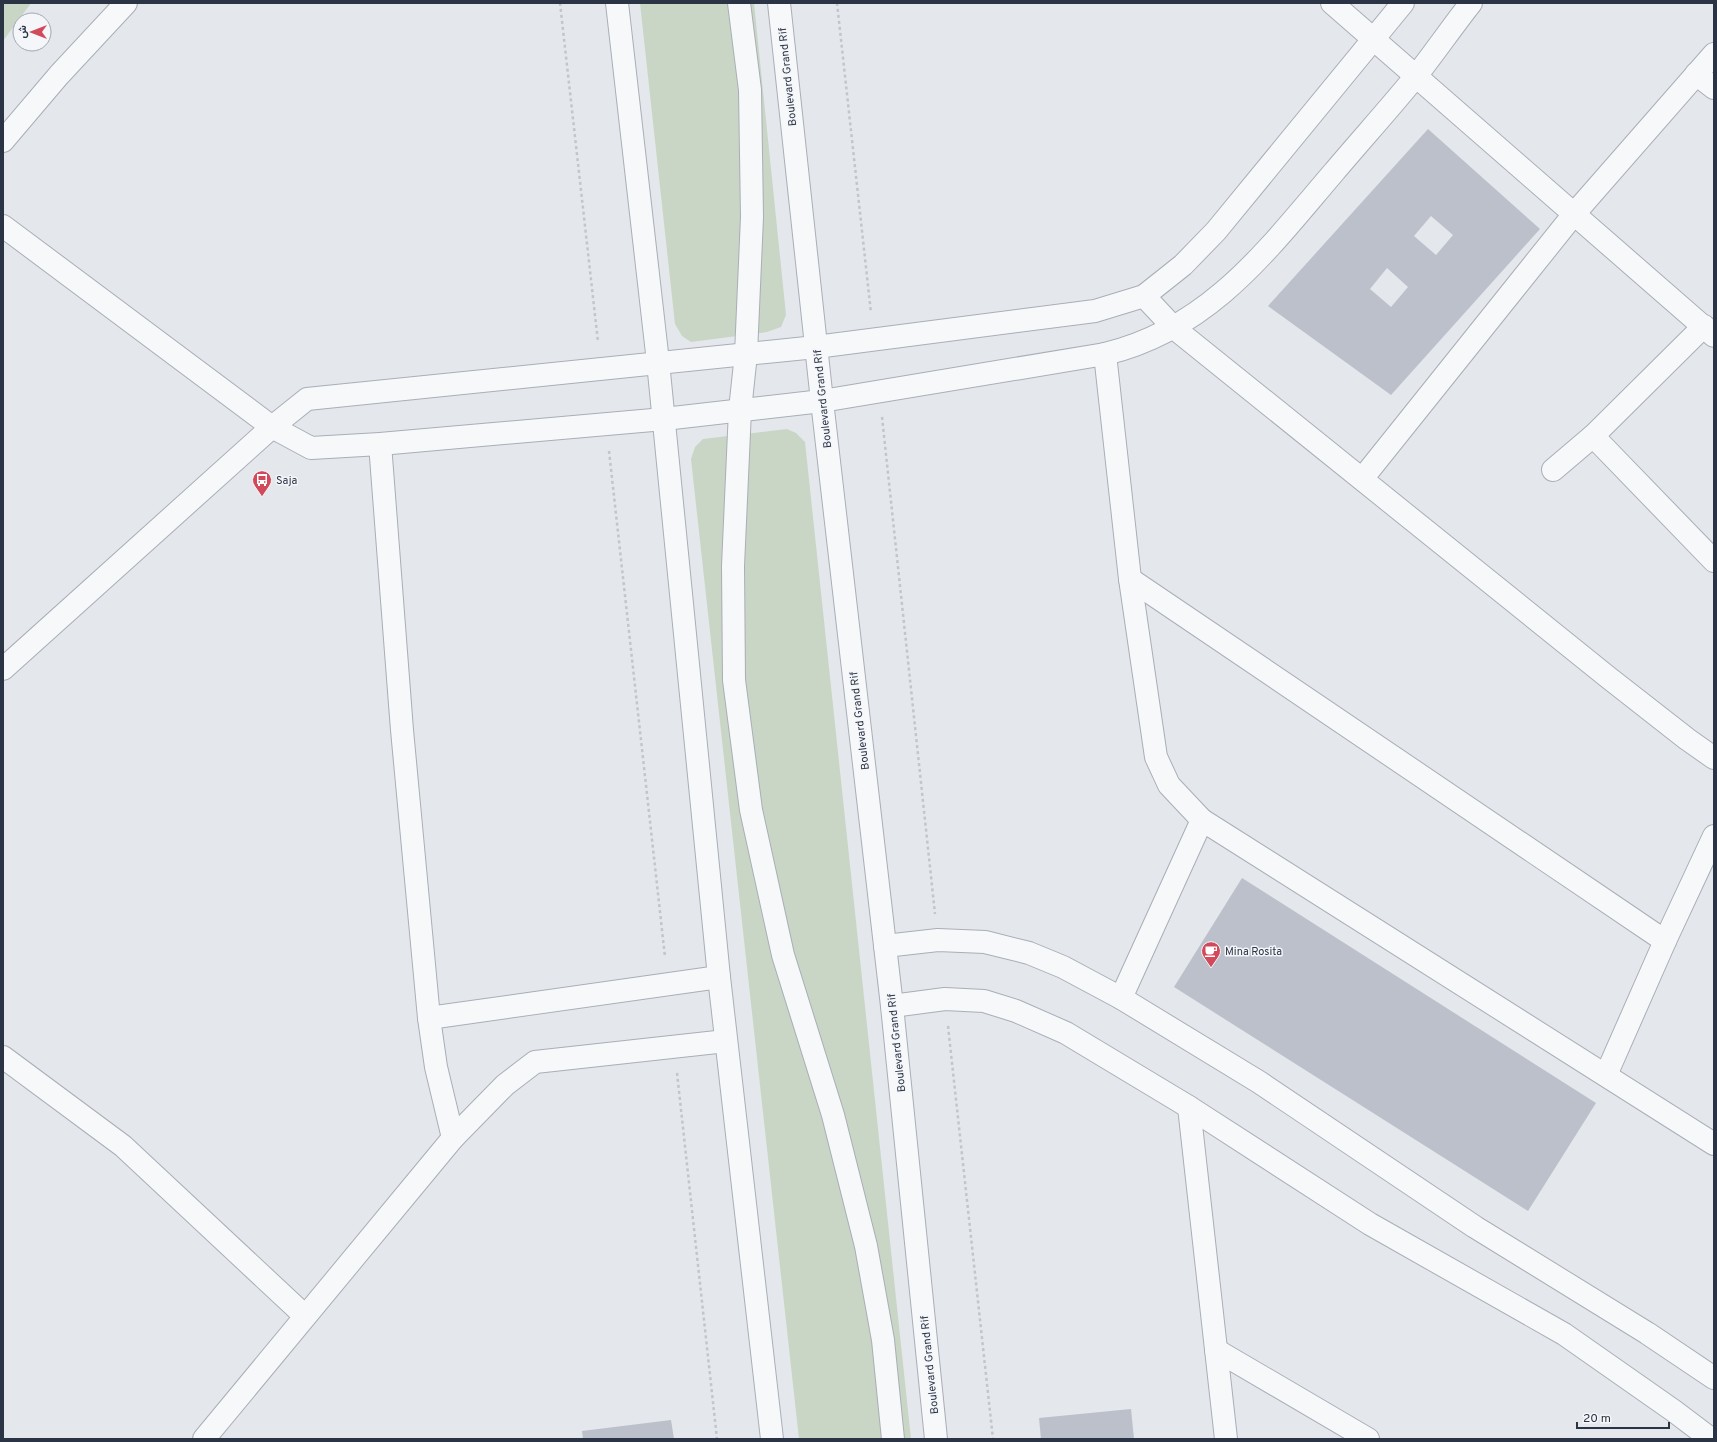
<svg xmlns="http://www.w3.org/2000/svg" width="1717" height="1442" font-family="Overpass,Vazirmatn,sans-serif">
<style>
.green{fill:#c9d6c5}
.building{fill:#bbc0ca;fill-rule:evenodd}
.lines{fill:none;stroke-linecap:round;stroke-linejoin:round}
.minor-casing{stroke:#a9aeb7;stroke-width:24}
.path{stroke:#c2c5cb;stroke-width:2.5;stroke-dasharray:3 3;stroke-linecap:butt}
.minor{stroke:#f7f8fa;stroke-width:22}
.labels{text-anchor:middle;stroke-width:3;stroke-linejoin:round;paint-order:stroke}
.street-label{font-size:11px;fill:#2b3445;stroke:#f4f6f9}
.poi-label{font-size:11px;fill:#2b3445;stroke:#f4f6f9;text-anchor:start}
</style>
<rect width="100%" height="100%" fill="#e4e7ec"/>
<g class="green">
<path d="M3,3H31L3,41Z"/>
<path d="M640,3H754L786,315L781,327L767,332L691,342L682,336L675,324Z"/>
<path d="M787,429L796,433L805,442L911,1439H799L691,459L695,447L703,439Z"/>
</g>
<g class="building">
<path d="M1428,129L1540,229L1391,395L1268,306ZM1431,216L1453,235L1436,255L1414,236ZM1387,268L1408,287L1391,307L1370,289Z"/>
<path d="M1242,878L1596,1103L1528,1211L1174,987Z"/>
<path d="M1131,1409L1134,1439H1041L1039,1418Z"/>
<path d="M671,1420L674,1439H583L582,1431Z"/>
</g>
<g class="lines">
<g class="minor-casing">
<g id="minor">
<path d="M617,3L658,362L719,977L772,1439"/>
<path d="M739,3L750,90L752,217L746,354L740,410L733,566L734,680L751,810L783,955L833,1115L866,1246L883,1340L893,1439"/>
<path d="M779,3L822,401L892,1006L936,1439"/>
<path d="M1332,3L1714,336"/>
<path d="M1696,74L1714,88"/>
<path d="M3,141L59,75L126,3"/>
<path d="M3,226L272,427L311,448L380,444L664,419L822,401L1105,354C1210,329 1268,249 1334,172C1361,140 1390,108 1416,76C1435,52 1452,27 1471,3"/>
<path d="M1144,296L1174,328L1609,678L1687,739L1714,758"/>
<path d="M1105,354L1130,579L1156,757L1169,785L1202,820L1121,998"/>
<path d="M1593,436L1714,561"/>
<path d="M380,444L402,730L429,1018L436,1067L453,1138"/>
<path d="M1553,470L1593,436L1704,326"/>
<path d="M1362,479L1574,214L1714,54"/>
<path d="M1130,579L1665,941"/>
<path d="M3,669L272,427L307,399L816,347L1095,311L1144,296L1183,265L1216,231L1403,3"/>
<path d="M1202,820L1714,1144"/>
<path d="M885,946L938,940L985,942L1029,953L1063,967L1121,998L1259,1082L1475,1227L1647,1333L1714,1378"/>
<path d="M892,1006L945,999L984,1001L1016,1011L1066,1033L1189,1107L1370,1224L1564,1334L1674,1411L1711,1439"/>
<path d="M429,1018L719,977"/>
<path d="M3,1057L123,1146L305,1316"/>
<path d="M1606,1075L1665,941L1714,836"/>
<path d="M1189,1107L1226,1439"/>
<path d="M1216,1350L1368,1439"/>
<path d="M204,1439L453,1138L505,1085L535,1062L726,1041"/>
</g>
</g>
<g class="path">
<path d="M560,3L598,342"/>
<path d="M837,3L871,313"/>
<path d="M882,417L935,914"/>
<path d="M609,451L665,957"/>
<path d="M948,1026L993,1439"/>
<path d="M677,1073L717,1439"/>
</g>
<use href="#minor" class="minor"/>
</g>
<defs>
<g id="bus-pin" transform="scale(1)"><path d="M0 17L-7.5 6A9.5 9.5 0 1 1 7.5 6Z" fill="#d1495b" stroke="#f4f6f9"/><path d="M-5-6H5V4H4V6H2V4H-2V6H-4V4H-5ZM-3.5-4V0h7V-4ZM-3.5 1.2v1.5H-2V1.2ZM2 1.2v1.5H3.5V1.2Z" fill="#fff"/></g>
<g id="cafe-pin" transform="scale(1)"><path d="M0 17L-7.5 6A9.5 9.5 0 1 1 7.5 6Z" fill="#d1495b" stroke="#f4f6f9"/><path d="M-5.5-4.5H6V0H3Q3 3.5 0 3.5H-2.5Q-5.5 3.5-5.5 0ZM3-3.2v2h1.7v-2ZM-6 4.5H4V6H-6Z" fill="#fff"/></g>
</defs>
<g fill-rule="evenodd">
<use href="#bus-pin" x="262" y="480"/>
<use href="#cafe-pin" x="1211" y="951"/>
</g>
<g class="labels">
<g class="street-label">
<text transform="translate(787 77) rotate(-96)" y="4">Boulevard Grand Rif</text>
<text transform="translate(822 399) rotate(-96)" y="4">Boulevard Grand Rif</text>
<text transform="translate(859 721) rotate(-97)" y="4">Boulevard Grand Rif</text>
<text transform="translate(896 1043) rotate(-96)" y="4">Boulevard Grand Rif</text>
<text transform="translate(929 1365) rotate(-96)" y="4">Boulevard Grand Rif</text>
</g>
<g class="poi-label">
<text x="276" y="484">Saja</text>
<text x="1225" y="955">Mina Rosita</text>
</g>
</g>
<rect width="1717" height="1442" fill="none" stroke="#2b3445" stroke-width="8"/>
<g transform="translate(32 32) rotate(270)"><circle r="19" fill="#f4f6f9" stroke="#a4a8b1"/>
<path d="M0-3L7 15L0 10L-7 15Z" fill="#d1495b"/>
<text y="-6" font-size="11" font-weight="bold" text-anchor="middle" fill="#2b3445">ش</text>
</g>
<path d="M1577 1422v6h92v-6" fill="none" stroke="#2b3445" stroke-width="2"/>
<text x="1583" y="1422" font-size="12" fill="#2b3445" stroke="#f4f6f9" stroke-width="3" paint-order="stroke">20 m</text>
</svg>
